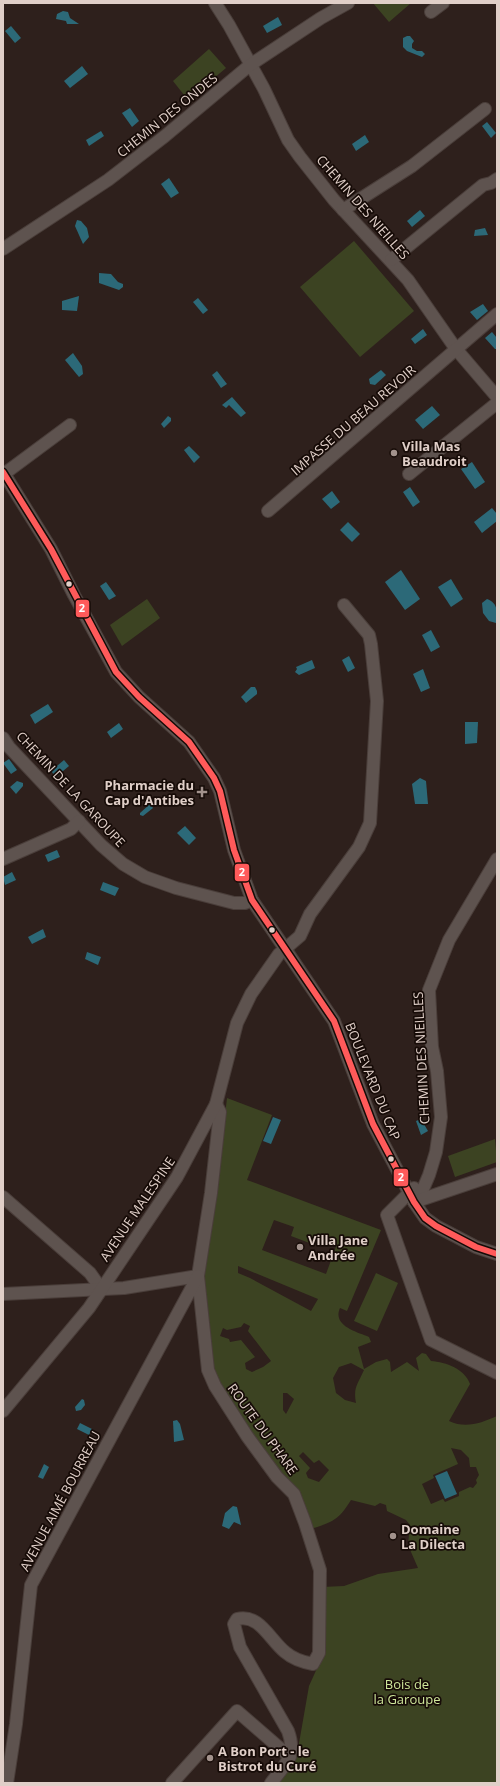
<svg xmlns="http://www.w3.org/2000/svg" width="500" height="1786" font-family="'Open Sans',sans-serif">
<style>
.green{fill:#3c4322;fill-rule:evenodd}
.water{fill:#2c6978}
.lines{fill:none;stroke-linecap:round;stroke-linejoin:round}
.minor-casing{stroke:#4a3e3a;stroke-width:14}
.minor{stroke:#5e534f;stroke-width:12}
.bus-1-casing{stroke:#160b07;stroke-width:9}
.bus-1{stroke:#ff5a5a;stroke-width:6}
.poi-dot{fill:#a2928c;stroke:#160b07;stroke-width:1.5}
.bus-dot{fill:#e0cfc8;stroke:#160b07;stroke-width:1.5}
.labels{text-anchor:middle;stroke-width:3.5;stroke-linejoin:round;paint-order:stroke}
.street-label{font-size:13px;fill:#e0cfc8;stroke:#160b07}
.poi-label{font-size:13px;font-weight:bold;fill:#e0cfc8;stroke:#160b07;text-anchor:start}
.park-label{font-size:13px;fill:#cee69a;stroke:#160b07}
.line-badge{stroke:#160b07;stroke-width:1.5}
.badge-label{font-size:11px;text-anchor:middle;font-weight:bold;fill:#fff}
</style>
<rect width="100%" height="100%" fill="#2e201c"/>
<g class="green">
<path d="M373,3H411L389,22Z"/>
<path d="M209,49L226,68L188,100L173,81Z"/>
<path d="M354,241L414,311L360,357L300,287Z"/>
<path d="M147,599L160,618L122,646L110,625Z"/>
<path d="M227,1098L272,1115L247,1180L381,1230L347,1311L340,1308C332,1326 357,1332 369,1337L371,1342L358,1347L364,1369L376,1362L387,1359L390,1362L391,1372L407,1362L419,1371L416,1358L422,1353L426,1354L431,1361C446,1362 465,1369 470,1384L449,1421C466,1429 481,1423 497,1416V1783H280L298,1749L309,1686L323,1655L326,1603L322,1587L344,1586L378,1574L418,1568L408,1545L410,1525L406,1520L387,1511L386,1505L380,1503L375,1506L351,1500C339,1519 335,1521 314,1528L305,1523L294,1494L215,1386L200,1277L215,1204ZM274,1220L294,1227L291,1236L312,1244L316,1236L337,1244L326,1274L262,1250ZM238,1266L318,1299L311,1311L250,1278L238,1273ZM244,1323L250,1326L248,1331L271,1361L263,1367L252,1372L246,1369L245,1363L255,1357L241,1340L230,1342L229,1339L220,1336L223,1328L227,1330L241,1327ZM351,1363L364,1370C358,1384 353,1387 356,1403L345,1400L336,1393L333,1378L339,1367ZM283,1393H287L294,1399L286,1414L283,1410ZM451,1448L461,1450L469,1458L470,1467H476L479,1475L476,1480L477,1483L473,1488L470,1487L459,1492V1496L445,1502L443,1499L431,1504L422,1484L434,1478L433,1475L458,1464ZM303,1452L314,1463L319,1460L329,1470L319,1482L308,1478L306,1473L310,1468L299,1456Z"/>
<path d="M495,1139L497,1162L455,1177L448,1156Z"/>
<path d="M376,1273L398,1283L377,1331L354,1321Z"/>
</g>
<g class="water">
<path d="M63,11L68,12L70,18L79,24H67L66,21L56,19L57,14Z"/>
<path d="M278,17L282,25L267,33L263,26Z"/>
<path d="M11,26L21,38L15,43L5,31Z"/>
<path d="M407,36H410L414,41L412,44V48L417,51H422L425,54L422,57L407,51L403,47V38Z"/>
<path d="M82,66L88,74L70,88L64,81Z"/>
<path d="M130,108L139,121L132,127L122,113Z"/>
<path d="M487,122L496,133L491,138L482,126Z"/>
<path d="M101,131L104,136L89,146L86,140Z"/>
<path d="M365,135L369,142L356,151L352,144Z"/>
<path d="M169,178L179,193L171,198L161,184Z"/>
<path d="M420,210L425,216L412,227L407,221Z"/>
<path d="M77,220L81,221L87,228L89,237L83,244L75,226Z"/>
<path d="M485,228L488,235L474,236L475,230Z"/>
<path d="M99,273L111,274L118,282L123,284V287L119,290L99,283Z"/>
<path d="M79,296L77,311L62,310V301Z"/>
<path d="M198,298L208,310L203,314L193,302Z"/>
<path d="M483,304L488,311L477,320L470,312Z"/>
<path d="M423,329L427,335L415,344L411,339Z"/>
<path d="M492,332L497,338V349H495L485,338Z"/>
<path d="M73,353L82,366L83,374L79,377L65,360Z"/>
<path d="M381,370L386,375L375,385L370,384L369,379Z"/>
<path d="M217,371L227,384L221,388L212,375Z"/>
<path d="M232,397L246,413L241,417L229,405L226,408L222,405Z"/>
<path d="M432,406L440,415L423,429L415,420Z"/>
<path d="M168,416L171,418V421L164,428L161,424Z"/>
<path d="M189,446L200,457L194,463L184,450Z"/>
<path d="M472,462L485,482L475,489L461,469Z"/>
<path d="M410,487L420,502L413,507L403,492Z"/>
<path d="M332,491L340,502L331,509L322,499Z"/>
<path d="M492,508L497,514V521L482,533L474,522Z"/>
<path d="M348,522L360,534L352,542L340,530Z"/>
<path d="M401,570L420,599L405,610L385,582Z"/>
<path d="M451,579L463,599L451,607L438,587Z"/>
<path d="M106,582L116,596L109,600L100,586Z"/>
<path d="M487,599C498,603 498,613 496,623L489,621L483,613L482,603Z"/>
<path d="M431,630L440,647L431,652L422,635Z"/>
<path d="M349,656L355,668L348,672L342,660Z"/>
<path d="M312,660L315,668L299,675L295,672L297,669L296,667Z"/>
<path d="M423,669L430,688L421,692L413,674Z"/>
<path d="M251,687H255L257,691V694L246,703L241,697Z"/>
<path d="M48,704L53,712L35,724L30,715Z"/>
<path d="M465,722H478L477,743L465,744Z"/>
<path d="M119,723L123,729L111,738L107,732Z"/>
<path d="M9,759L17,770L11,774L3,763Z"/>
<path d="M64,760L69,766L56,777L51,771Z"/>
<path d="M420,778L426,781L428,804H415L412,784Z"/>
<path d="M17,781L23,783V786L16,794L10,787Z"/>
<path d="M150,804L153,808L143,816L140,815V813Z"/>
<path d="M185,826L196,838L189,845L177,833Z"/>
<path d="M57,850L60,857L48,862L45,855Z"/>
<path d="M12,872L16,880L5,885L3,877Z"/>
<path d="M103,882L119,888L115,896L100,890Z"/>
<path d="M43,929L46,937L32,944L28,937Z"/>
<path d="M87,952L101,957L98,965L85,959Z"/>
<path d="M273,1117L281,1120L271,1144L263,1141Z"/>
<path d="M421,1119L428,1131L421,1135L416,1121Z"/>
<path d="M82,1399L84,1400L85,1405L81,1410L76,1411L75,1407Z"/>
<path d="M177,1420L180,1424L184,1440L174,1442L173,1421Z"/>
<path d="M80,1423L92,1429L89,1435L77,1429Z"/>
<path d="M44,1464L49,1467L43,1479L38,1477Z"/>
<path d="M447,1471L457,1494L445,1499L435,1476Z"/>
<path d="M233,1506L237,1507L241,1525L234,1522L229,1529L222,1526L225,1513Z"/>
</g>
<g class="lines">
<g class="minor-casing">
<g id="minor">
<path d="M215,3L229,25L264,89L288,140L300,157L334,200L408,280L456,349L497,397"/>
<path d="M431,12L443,3"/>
<path d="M343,210L412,166L485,109"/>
<path d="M3,249L108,180L165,136L250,65L321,18L348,3"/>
<path d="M391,260L483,185L491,183L497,179"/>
<path d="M3,472L51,549L74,595L116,672L139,697L189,742L214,778L220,791L234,850L252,900L334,1021L373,1124L414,1202L425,1218L436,1226L476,1247L497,1254"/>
<path d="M4,474L70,425"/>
<path d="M409,474L497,403"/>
<path d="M268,511L497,314"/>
<path d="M3,738L9,747L101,845L123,864L145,877L176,888L234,903H245L252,900"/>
<path d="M3,859L71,829L79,821"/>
<path d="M216,1104L220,1112L211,1193L198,1276L208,1370L215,1386L247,1436L277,1477L294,1494L305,1523L320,1570L319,1653L313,1664C302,1662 293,1659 285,1652C270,1640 259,1613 237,1619L234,1624L240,1647L288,1731C297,1755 285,1765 271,1783"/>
<path d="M414,1188L387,1215L431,1340L497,1373"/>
<path d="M3,1197L90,1273L102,1290"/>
<path d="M414,1202L421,1194L429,1175L436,1152L441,1117L437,1071L432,1047L429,990L449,940L497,859"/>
<path d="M414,1202L497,1174"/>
<path d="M3,1294L124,1288L198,1276"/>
<path d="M3,1411L89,1308L177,1177L216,1104L237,1023L251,994L279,954L300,936L310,914L359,847L370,823L377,701L371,644L369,635L344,605"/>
<path d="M7,1783L16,1724L31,1585L198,1276"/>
<path d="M172,1783L237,1711L290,1757"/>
</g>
</g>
<use href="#minor" class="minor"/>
<g class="bus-1-casing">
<path id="bus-1" d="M3,472L51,549L116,672L139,697L189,742L214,778L220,791L234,850L252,900L334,1021L373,1124L414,1202L425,1218L436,1226L476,1247L497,1254"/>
</g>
<use href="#bus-1" class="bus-1"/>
</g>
<g class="poi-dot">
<circle cx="394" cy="453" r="4"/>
<path d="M200 786h4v4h4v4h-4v4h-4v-4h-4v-4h4z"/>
<circle cx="300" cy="1247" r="4"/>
<circle cx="393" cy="1536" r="4"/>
<circle cx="210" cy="1758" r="4"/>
</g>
<g class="bus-dot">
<circle cx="69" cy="584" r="3.5"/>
<circle cx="272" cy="930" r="3.5"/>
<circle cx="391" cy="1159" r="3.5"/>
</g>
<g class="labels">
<g class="street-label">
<text transform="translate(167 115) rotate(-39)" y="5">CHEMIN DES ONDES</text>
<text transform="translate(363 207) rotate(49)" y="5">CHEMIN DES NIEILLES</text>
<text transform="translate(353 420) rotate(-41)" y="5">IMPASSE DU BEAU REVOIR</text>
<text transform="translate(71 789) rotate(47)" y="5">CHEMIN DE LA GAROUPE</text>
<text transform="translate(421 1058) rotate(-93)" y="5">CHEMIN DES NIEILLES</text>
<text transform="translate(373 1081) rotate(68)" y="5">BOULEVARD DU CAP</text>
<text transform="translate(137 1209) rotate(-56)" y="5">AVENUE MALESPINE</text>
<text transform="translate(263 1429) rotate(54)" y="5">ROUTE DU PHARE</text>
<text transform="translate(60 1501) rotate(-62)" y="5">AVENUE AIMÉ BOURREAU</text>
</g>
<g class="poi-label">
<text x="402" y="451">Villa Mas<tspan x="402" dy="15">Beaudroit</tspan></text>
<text x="194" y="790" text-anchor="end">Pharmacie du<tspan x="194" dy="15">Cap d'Antibes</tspan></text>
<text x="308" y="1245">Villa Jane<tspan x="308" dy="15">Andrée</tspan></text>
<text x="401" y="1534">Domaine<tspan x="401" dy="15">La Dilecta</tspan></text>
<text x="218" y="1756">A Bon Port - le<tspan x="218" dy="15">Bistrot du Curé</tspan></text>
</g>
<g class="park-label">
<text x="407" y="1689">Bois de<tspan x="407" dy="15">la Garoupe</tspan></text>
</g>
</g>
<g class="line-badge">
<rect x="75" y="599" width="15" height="19" rx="4" fill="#ff5a5a"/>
<rect x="234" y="863" width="16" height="19" rx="4" fill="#ff5a5a"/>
<rect x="393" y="1168" width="16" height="19" rx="4" fill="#ff5a5a"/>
</g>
<g class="badge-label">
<text x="82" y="612">2</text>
<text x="242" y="876">2</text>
<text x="401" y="1181">2</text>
</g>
<rect width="500" height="1786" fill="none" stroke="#e0cfc8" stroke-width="8"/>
</svg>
